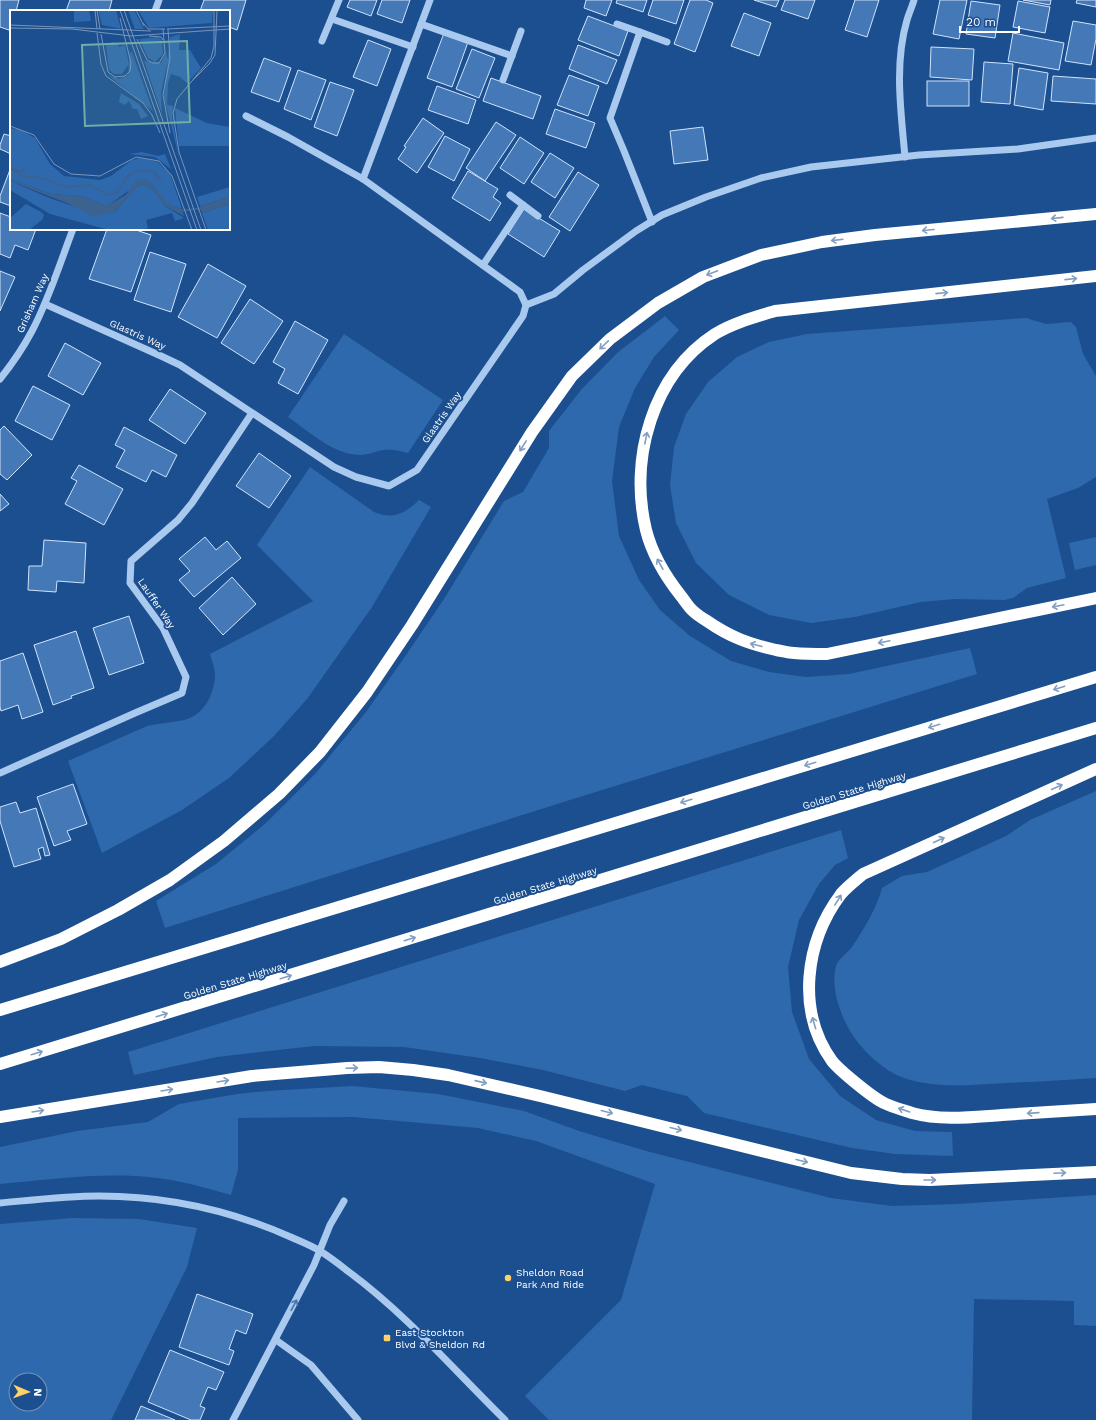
<svg xmlns="http://www.w3.org/2000/svg" width="1096" height="1420" font-family="'Work Sans',sans-serif">
<style>
.green{fill:#2e69ad;fill-rule:evenodd}
.building{fill:#4478b7;stroke:#cfe3fa}
.lines{fill:none;stroke-linecap:round;stroke-linejoin:round}
.minor{stroke:#a9c9ee;stroke-width:7}
.highway{stroke:#fff;stroke-width:12}
.oneway{stroke:#829ec1}
.oneway2{stroke:#4674ac}
.poi-dot{fill:#ffd166;stroke:#1b4f8f;stroke-width:1.5}
.labels{text-anchor:middle;stroke-width:4;stroke-linejoin:round;paint-order:stroke}
.street-label{font-size:10px;fill:#fff;stroke:#1b4f8f}
.poi-label{font-size:10px;fill:#fff;stroke:#1b4f8f;text-anchor:start}
.inset-river{fill:none;stroke:#3c6290;stroke-width:2}
.inset-road{fill:none;stroke:#7695bc;stroke-width:1}
.view{fill:#6fada8;fill-opacity:0.15;stroke:#6fada8;stroke-width:2}
.inset-edge{fill:none;stroke:#fff;stroke-width:2}
</style>
<rect width="100%" height="100%" fill="#1b4f8f"/>
<g class="green">
<path d="M665,316L679,330L654,357L635,388L619,427L612,481L619,536L639,580L660,610L690,636L731,661L769,672L806,677L849,674L970,648L977,674L570,800L165,928L156,901L216,864L266,823L315,774L366,712L404,658L444,599L504,501L523,492L549,448V431L581,390L617,353Z"/>
<path d="M1026,318L1046,324L1071,322L1076,327L1083,354L1096,376V477L1078,488L1047,499L1066,578L1027,588L1013,598L1004,600L955,599L921,602L855,617L811,623L769,615L729,595L696,563L676,523L670,485L674,447L686,414L708,382L737,357L769,342L807,334Z"/>
<path d="M344,334L443,400L408,453C401,451 392,449 384,450C376,451 368,455 360,455C332,454 310,432 288,417Z"/>
<path d="M310,467L374,512C393,520 404,514 419,500L431,507L372,607L307,699L274,736L229,778L182,810L102,853L68,761L147,726C159,723 171,723 184,720C204,715 214,695 215,675C215,669 212,661 210,654L313,601L257,545Z"/>
<path d="M1096,537V565L1075,570L1069,543Z"/>
<path d="M1096,791V1078C1066,1080 1036,1082 1005,1083C971,1085 937,1089 904,1078C883,1071 861,1049 850,1031C840,1013 832,992 835,971C836,959 845,956 852,947C863,930 877,908 882,888L902,876L927,872L1006,836L1030,820Z"/>
<path d="M841,830L848,858L835,865L819,884L799,920L788,967L792,1012L809,1059L840,1096L876,1120L915,1131L952,1132L953,1156L895,1154L852,1148L704,1113L687,1096L642,1085L625,1091L543,1070L480,1058L404,1047L314,1046L217,1057L134,1075L128,1052Z"/>
<path d="M352,1086L438,1094L524,1111L582,1132L650,1152L831,1198L892,1206L957,1204L1096,1195V1326L1074,1325V1301L974,1299L972,1420H549L525,1396L621,1300L655,1184L536,1141L478,1128L353,1117L238,1118V1170L231,1195C200,1186 167,1177 135,1176C89,1174 45,1180 0,1184V1147L77,1131L148,1122L179,1104L237,1094L267,1091Z"/>
<path d="M72,1218L139,1219L197,1228L187,1267L111,1420H0V1224ZM16,1380H40V1404H16Z"/>
</g>
<g class="building">
<path d="M0,0H19L16,11H11V25L9,30L0,27Z"/>
<path d="M70,0H112L109,11H66Z"/>
<path d="M204,0H246L237,30L229,27V11H200Z"/>
<path d="M350,0H377L371,16L347,7Z"/>
<path d="M382,0H410L402,23L377,14Z"/>
<path d="M586,0H612L606,16L584,8Z"/>
<path d="M617,0H647L643,12L616,3Z"/>
<path d="M653,0H684L676,24L648,15Z"/>
<path d="M690,0H706L713,3L695,52L674,44Z"/>
<path d="M754,0H779L776,7Z"/>
<path d="M785,0H815L808,19L781,10Z"/>
<path d="M855,0H879L867,37L845,30Z"/>
<path d="M940,0H967L959,39L933,34Z"/>
<path d="M1023,0H1051L1050,5Z"/>
<path d="M1077,0H1096V7L1076,3Z"/>
<path d="M971,1L1000,5L995,38L966,34Z"/>
<path d="M1018,1L1050,7L1045,33L1013,27Z"/>
<path d="M744,13L771,23L759,56L731,46Z"/>
<path d="M588,16L628,31L619,56L578,40Z"/>
<path d="M1073,21L1096,25V39L1091,65L1065,61Z"/>
<path d="M444,33L468,42L452,87L427,78Z"/>
<path d="M1013,33L1064,43L1059,70L1008,61Z"/>
<path d="M368,40L391,49L377,86L353,77Z"/>
<path d="M578,45L617,60L607,84L569,69Z"/>
<path d="M931,47L974,49L972,80L930,77Z"/>
<path d="M472,49L495,58L479,98L456,89Z"/>
<path d="M264,58L291,68L279,102L251,92Z"/>
<path d="M984,62L1013,64L1010,104L981,102Z"/>
<path d="M1019,68L1048,73L1043,110L1014,105Z"/>
<path d="M298,70L326,80L311,120L284,109Z"/>
<path d="M569,75L599,86L588,116L557,105Z"/>
<path d="M1053,76L1096,79V104L1051,101Z"/>
<path d="M491,78L541,96L533,119L483,101Z"/>
<rect x="927" y="81" width="42" height="25"/>
<path d="M330,82L354,90L337,136L314,127Z"/>
<path d="M437,86L476,100L468,124L428,110Z"/>
<path d="M555,109L595,123L586,148L546,134Z"/>
<path d="M423,118L444,133L417,173L398,159L406,147L404,146Z"/>
<path d="M496,122L516,135L485,181L466,168Z"/>
<path d="M703,127L708,160L674,164L670,131Z"/>
<path d="M4,134L11,136V154L0,149V145Z"/>
<path d="M445,136L470,149L454,181L428,167Z"/>
<path d="M520,137L544,153L524,184L500,168Z"/>
<path d="M550,153L574,168L555,198L531,182Z"/>
<path d="M11,167V206L0,202V196Z"/>
<path d="M468,171L498,189L493,197L501,203L490,221L452,198Z"/>
<path d="M578,172L599,185L570,231L549,217Z"/>
<path d="M524,209L560,231L544,257L508,234Z"/>
<path d="M0,213L11,217V229H36L28,250L15,245L10,258L0,254Z"/>
<path d="M107,229H133L151,235L131,292L89,279Z"/>
<path d="M150,252L186,264L171,312L134,300Z"/>
<path d="M208,264L246,286L217,338L178,317Z"/>
<path d="M0,271L15,277L0,311Z"/>
<path d="M250,299L283,321L254,364L221,343Z"/>
<path d="M295,321L328,340L298,394L278,383L285,369L273,362Z"/>
<path d="M65,343L101,363L83,395L48,376Z"/>
<path d="M33,386L70,405L52,440L15,421Z"/>
<path d="M170,389L206,413L185,444L149,420Z"/>
<path d="M4,426L32,455L7,480L0,474V430Z"/>
<path d="M124,427L177,455L166,477L152,470L146,482L116,467L125,450L115,445Z"/>
<path d="M259,453L291,476L269,508L236,486Z"/>
<path d="M79,465L123,489L104,525L65,504L77,481L71,478Z"/>
<path d="M0,494L9,504L0,511Z"/>
<path d="M205,537L216,550L227,541L241,558L194,597L179,580L190,571L179,559Z"/>
<path d="M44,540L86,543L84,583L57,581L56,592L28,590L29,566H42Z"/>
<path d="M232,577L256,604L223,635L199,608Z"/>
<path d="M129,616L144,663L109,675L93,628Z"/>
<path d="M76,631L94,688L71,696L72,698L53,705L34,645Z"/>
<path d="M23,653L43,712L22,719L18,705L1,711L0,707V661Z"/>
<path d="M73,784L87,824L67,831L71,840L54,846L37,797Z"/>
<path d="M16,802L20,813L36,808L50,855L45,856L43,847L38,849L41,859L14,867L0,821V807Z"/>
<path d="M197,1294L253,1314L246,1334L236,1330L229,1349L234,1351L229,1365L179,1347Z"/>
<path d="M170,1350L224,1372L216,1390L208,1387L200,1406L205,1408L200,1420H191L148,1402Z"/>
<path d="M141,1406L175,1420H135Z"/>
</g>
<g class="lines">
<g class="minor">
<path d="M155,11L159,0"/>
<path d="M332,19L413,47"/>
<path d="M421,24L512,56"/>
<path d="M617,24L640,32"/>
<path d="M322,41L339,0"/>
<path d="M503,80L521,31"/>
<path d="M905,157C901,112 894,64 907,20C909,13 912,7 914,0"/>
<path d="M363,179L430,0"/>
<path d="M510,195L538,216"/>
<path d="M652,222L624,151L610,118L640,32L667,42"/>
<path d="M483,265L523,205"/>
<path d="M45,304L161,356L180,365L334,467L356,477L389,486L417,470L523,316L526,305L520,292L363,179L288,137L246,116"/>
<path d="M526,305L554,294L583,270L636,231L662,215L706,197L761,178L811,167L919,155L1018,149L1096,138"/>
<path d="M0,379C12,364 23,348 32,331C49,299 60,263 73,229"/>
<path d="M0,773L135,713L182,693L186,677L163,628L130,583L131,561L178,520L192,503L252,413"/>
<path d="M0,1203C33,1200 66,1196 99,1196C166,1196 233,1211 293,1238C302,1242 312,1246 320,1251C330,1257 340,1265 349,1272C407,1315 454,1370 505,1420"/>
<path d="M276,1340L311,1365L358,1420"/>
<path d="M233,1420L314,1265L330,1225L344,1201"/>
</g>
<g class="highway">
<path d="M1096,276L775,311C755,317 733,323 715,334C652,375 629,459 646,530C652,554 666,577 681,596C685,601 688,606 692,610C696,614 702,618 707,621C730,637 749,644 776,650C782,651 788,653 794,653C805,654 816,654 827,654L1096,598"/>
<path d="M1096,769L863,874C856,880 847,887 841,894C805,942 796,1011 832,1061C839,1070 873,1098 884,1103C892,1107 903,1110 912,1113C942,1121 972,1117 1002,1115C1034,1113 1065,1111 1096,1109"/>
<path d="M0,962L61,939L118,910L170,880L224,841L279,794L320,752L367,692L412,625L532,432L572,376L610,339L658,303L703,277L761,255L822,242L875,235L1096,214"/>
<path d="M0,1010L1096,677"/>
<path d="M0,1064L1096,728"/>
<path d="M0,1117L252,1076L347,1068L379,1067L413,1070L448,1075L540,1096L851,1173L902,1179L930,1180L1096,1172"/>
</g>
</g>
<defs><path id="oneway-shaft" d="M-6 0H5M1.5-3L5.5 0L1.5 3" fill="none" stroke-width="1.6" stroke-linecap="round" stroke-linejoin="round"/></defs>
<g class="oneway">
<use href="#oneway-shaft" transform="translate(1057 218) rotate(174)"/>
<use href="#oneway-shaft" transform="translate(928 230) rotate(175)"/>
<use href="#oneway-shaft" transform="translate(837 240) rotate(173)"/>
<use href="#oneway-shaft" transform="translate(712 273) rotate(159)"/>
<use href="#oneway-shaft" transform="translate(1071 279) rotate(-6)"/>
<use href="#oneway-shaft" transform="translate(942 293) rotate(-6)"/>
<use href="#oneway-shaft" transform="translate(604 345) rotate(136)"/>
<use href="#oneway-shaft" transform="translate(646 438) rotate(-79)"/>
<use href="#oneway-shaft" transform="translate(523 446) rotate(122)"/>
<use href="#oneway-shaft" transform="translate(660 564) rotate(-119)"/>
<use href="#oneway-shaft" transform="translate(1058 606) rotate(168)"/>
<use href="#oneway-shaft" transform="translate(884 642) rotate(168)"/>
<use href="#oneway-shaft" transform="translate(756 645) rotate(-165)"/>
<use href="#oneway-shaft" transform="translate(1059 688) rotate(163)"/>
<use href="#oneway-shaft" transform="translate(934 726) rotate(163)"/>
<use href="#oneway-shaft" transform="translate(810 764) rotate(163)"/>
<use href="#oneway-shaft" transform="translate(1057 787) rotate(-24)"/>
<use href="#oneway-shaft" transform="translate(686 801) rotate(163)"/>
<use href="#oneway-shaft" transform="translate(939 840) rotate(-24)"/>
<use href="#oneway-shaft" transform="translate(838 900) rotate(-58)"/>
<use href="#oneway-shaft" transform="translate(410 939) rotate(-17)"/>
<use href="#oneway-shaft" transform="translate(286 977) rotate(-17)"/>
<use href="#oneway-shaft" transform="translate(162 1015) rotate(-17)"/>
<use href="#oneway-shaft" transform="translate(814 1023) rotate(-106)"/>
<use href="#oneway-shaft" transform="translate(37 1053) rotate(-17)"/>
<use href="#oneway-shaft" transform="translate(352 1068) rotate(-2)"/>
<use href="#oneway-shaft" transform="translate(223 1081) rotate(-9)"/>
<use href="#oneway-shaft" transform="translate(481 1082) rotate(13)"/>
<use href="#oneway-shaft" transform="translate(167 1090) rotate(-9)"/>
<use href="#oneway-shaft" transform="translate(904 1110) rotate(-161)"/>
<use href="#oneway-shaft" transform="translate(38 1111) rotate(-9)"/>
<use href="#oneway-shaft" transform="translate(607 1112) rotate(14)"/>
<use href="#oneway-shaft" transform="translate(1033 1113) rotate(176)"/>
<use href="#oneway-shaft" transform="translate(676 1129) rotate(14)"/>
<use href="#oneway-shaft" transform="translate(802 1161) rotate(14)"/>
<use href="#oneway-shaft" transform="translate(1060 1173) rotate(-3)"/>
<use href="#oneway-shaft" transform="translate(930 1180)"/>
</g>
<use class="oneway2" href="#oneway-shaft" transform="translate(294 1305) rotate(-62)"/>
<g class="poi-dot">
<circle cx="508" cy="1278" r="4"/>
<rect x="383" y="1334" width="8" height="8" rx="2"/>
</g>
<g class="labels">
<g class="street-label">
<text transform="translate(32 303) rotate(-66)" y="4">Grisham Way</text>
<text transform="translate(138 334) rotate(24)" y="4">Glastris Way</text>
<text transform="translate(441 417) rotate(-55)" y="4">Glastris Way</text>
<text transform="translate(157 603) rotate(56)" y="4">Lauffer Way</text>
<text transform="translate(854 790) rotate(-17)" y="4">Golden State Highway</text>
<text transform="translate(545 885) rotate(-17)" y="4">Golden State Highway</text>
<text transform="translate(235 980) rotate(-17)" y="4">Golden State Highway</text>
</g>
<g class="poi-label">
<text x="516" y="1276">Sheldon Road<tspan x="516" dy="12">Park And Ride</tspan></text>
<text x="395" y="1336">East Stockton<tspan x="395" dy="12">Blvd &amp; Sheldon Rd</tspan></text>
</g>
</g>
<g transform="translate(10 10)">
<rect width="220" height="220" fill="#1b4f8f"/>
<path d="M64,0H79L81,11L64,12ZM88,0H106L111,19L92,15ZM118,0H124L134,19H125ZM128,0H203L202,13L139,18ZM170,24L169,40H180L191,58L177,73L170,67L161,64L158,73L157,95L163,96L162,107L170,151L154,87L160,27ZM148,27L152,30L153,44L145,52L138,48L129,29ZM102,32L107,33L109,37L115,35L119,54L112,64H104L99,60L96,36ZM120,42H122L143,101L98,65L109,69L118,65ZM156,42L158,50L151,83L152,104L134,51L151,53ZM111,83L129,94L138,106L131,109L127,99H123L119,91L115,95L109,92ZM165,98L197,113L220,117V136H169ZM0,118L11,120L25,128L40,154L54,166L90,170L101,166L122,150L130,148L148,152L160,164L172,199L159,195L135,169L100,194H92L71,186L41,184L0,169ZM132,142L148,146L155,144L161,159L145,147L119,144ZM0,171L42,189L87,204L105,202L127,176L134,174L144,180L155,196L174,208L165,211L162,203L136,210L138,218L134,220H99L40,204L0,180ZM220,177V187L190,196L187,187ZM16,194L31,202L34,205L32,210L19,220H0V208ZM220,194V220H198L192,203Z" fill="#2e69ad"/>
<path d="M0,169L41,184L71,186L92,194H100L116,185L125,171L135,169L141,172L159,195L172,199L174,206L155,196L144,180L134,174L127,176L105,202L83,206L57,193L0,171ZM220,187V194L192,203L190,196Z" fill="#3c6290"/>
<path class="inset-river" d="M0,156L10,162L16,160M0,158L14,167H27L57,177L79,175L98,185L106,183L119,165L129,160L144,162L152,173M169,201L194,198"/>
<path class="inset-road" d="M85,0L87,19M87,0L90,19M110,0L187,220M114,0L191,220M126,0L134,16M133,13L138,19H155M0,15L141,21M0,18L62,19L121,26L220,19M157,19L220,16M158,19L160,48L153,85L160,123M87,23L91,54L96,66L133,93L142,105L150,123M91,24L98,62L105,67L115,66L120,61L121,53L110,8M139,26L151,27L153,30M127,29L137,50L143,53H149L155,43L153,19M182,71L200,53L205,45L207,0M0,116L24,125L44,154L61,164L90,166L126,147L149,151L162,166L182,220M196,220L169,142L163,103L167,89L201,48L204,36V0"/>
<path class="view" d="M177,31L180,112L75,116L72,35Z"/>
<rect width="220" height="220" class="inset-edge"/>
</g>
<g transform="translate(28 1392) rotate(92)"><circle r="19" fill="#1b4f8f" stroke="#7695bc"/>
<path d="M0-3L7 15L0 10L-7 15Z" fill="#ffd166"/>
<text y="-6" font-size="11" font-weight="bold" text-anchor="middle" fill="#ffffff">N</text>
</g>
<path d="M960 26v6h59v-6" fill="none" stroke="#ffffff" stroke-width="2"/>
<text x="966" y="26" font-size="12" fill="#ffffff" stroke="#1b4f8f" stroke-width="3" paint-order="stroke">20 m</text>
</svg>
